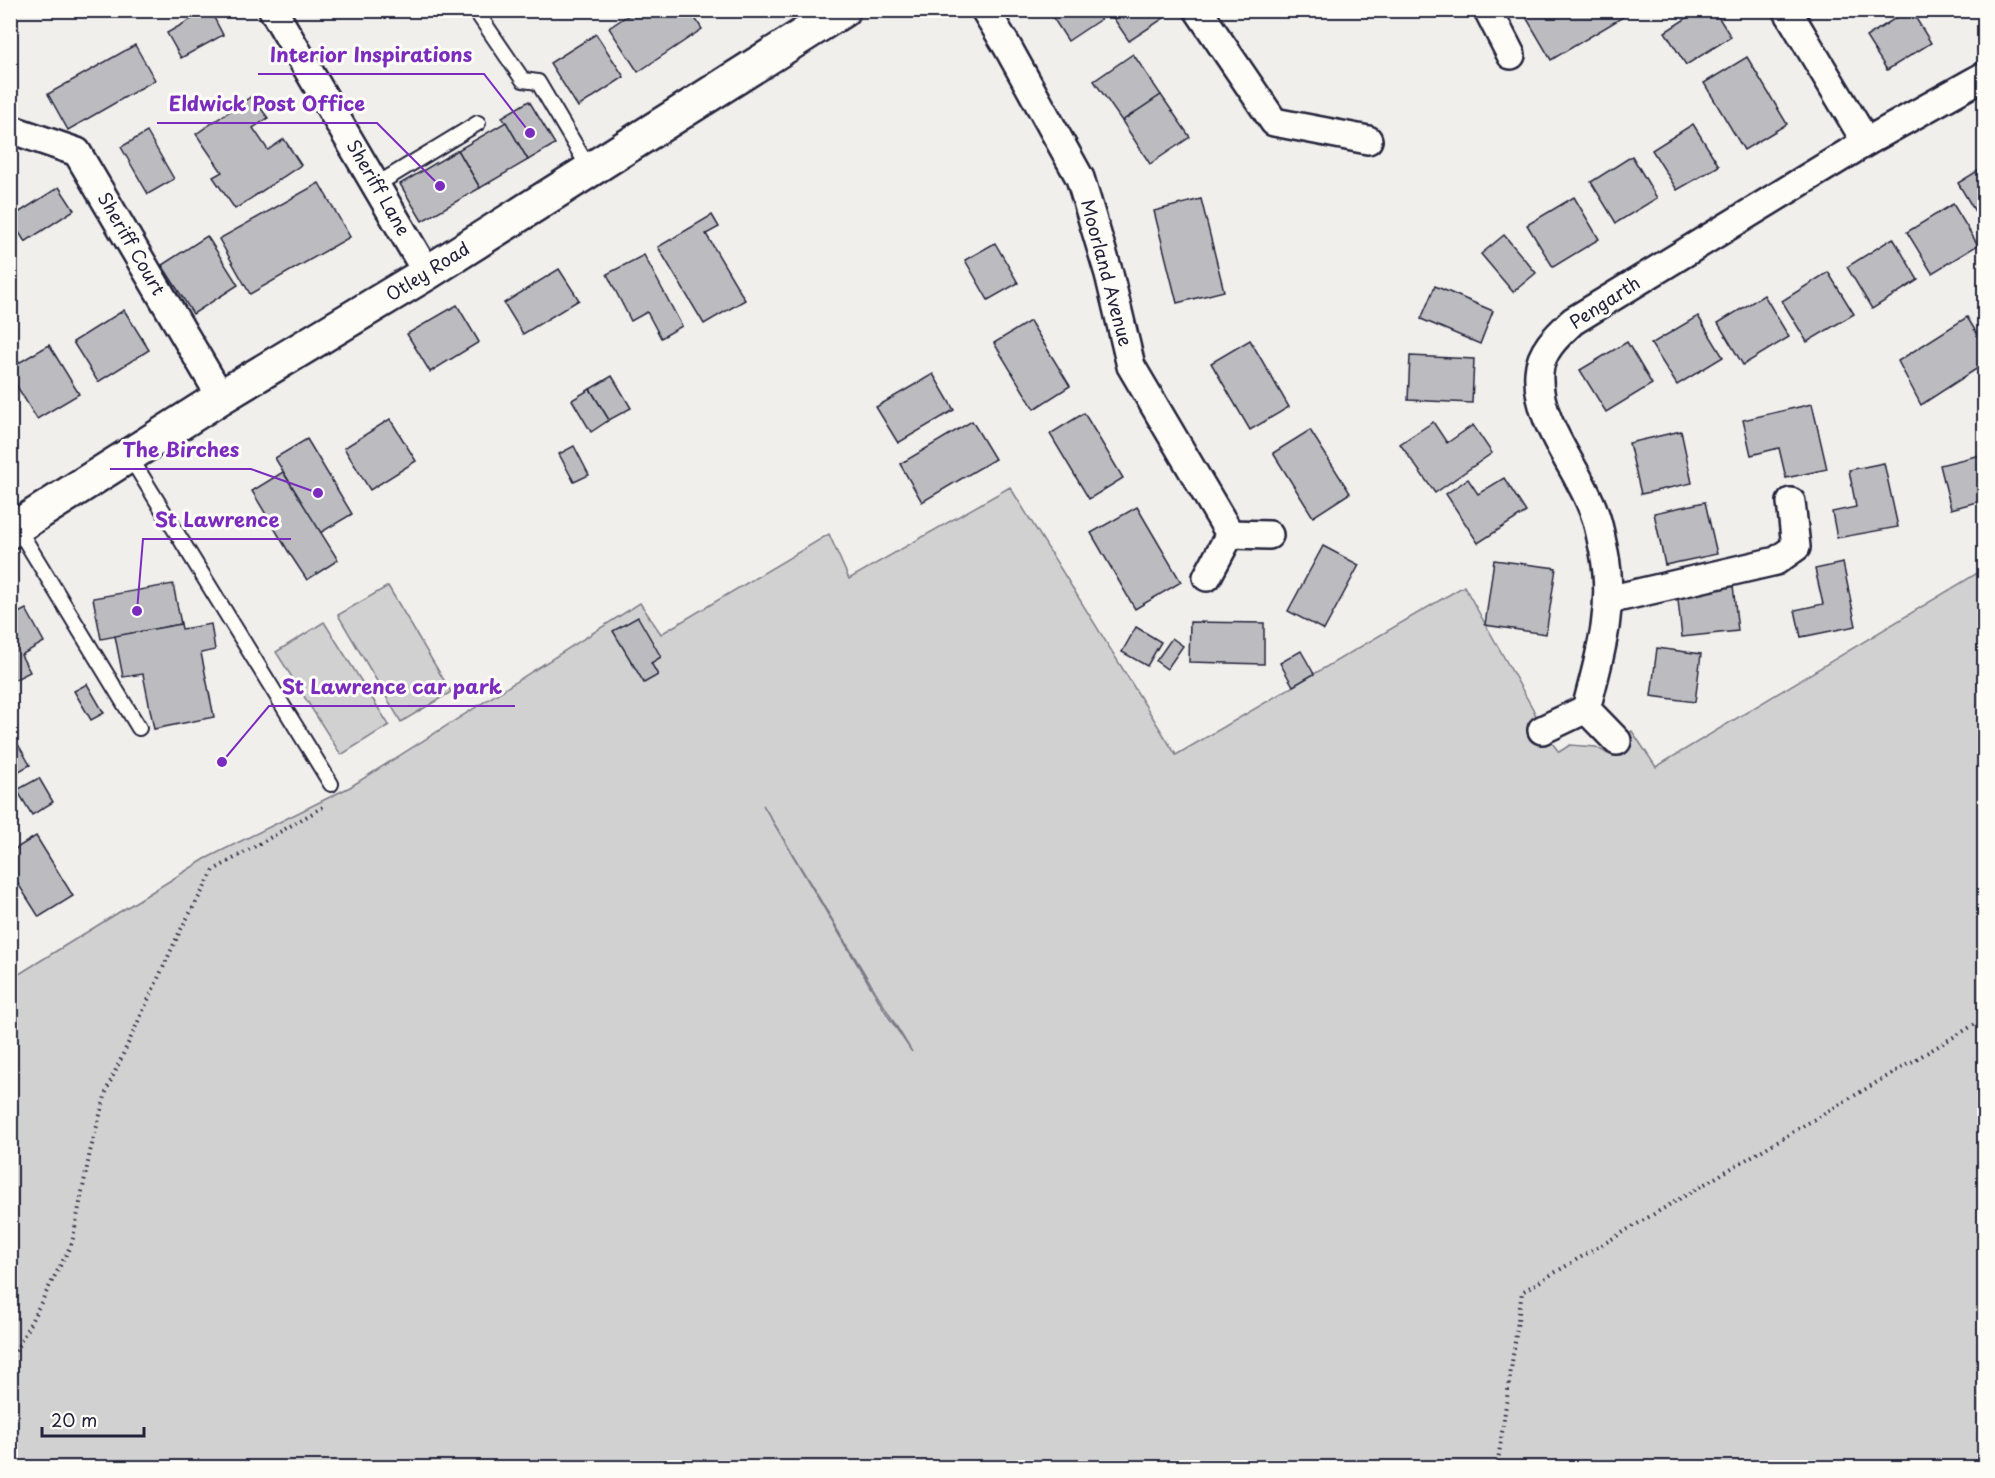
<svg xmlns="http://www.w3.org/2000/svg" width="1995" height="1478" font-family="'Playpen Sans',sans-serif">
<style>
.green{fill:#d2d1d1;stroke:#7a7a86;stroke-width:1.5;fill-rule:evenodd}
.building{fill:#bcbcc0;stroke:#22223b;stroke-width:1.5}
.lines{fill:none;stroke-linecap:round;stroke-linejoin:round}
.lane-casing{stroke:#22223b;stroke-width:18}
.street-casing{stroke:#22223b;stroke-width:32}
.secondary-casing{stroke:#22223b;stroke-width:38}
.path{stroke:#22223b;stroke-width:4;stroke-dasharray:1.5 4.5;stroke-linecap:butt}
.lane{stroke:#fdfcf7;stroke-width:14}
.street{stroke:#fdfcf7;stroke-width:27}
.secondary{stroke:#fdfcf7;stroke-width:33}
.labels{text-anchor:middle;stroke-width:6;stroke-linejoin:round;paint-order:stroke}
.street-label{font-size:18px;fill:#22223b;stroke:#fdfcf7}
.leader{fill:none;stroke:#7b2cbf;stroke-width:2}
.callout-dot{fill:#7b2cbf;stroke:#fdfcf7;stroke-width:2}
.callout-label{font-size:20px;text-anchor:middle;font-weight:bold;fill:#7b2cbf;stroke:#fdfcf7;stroke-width:6;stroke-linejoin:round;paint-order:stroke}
</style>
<rect width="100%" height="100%" fill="#f0efec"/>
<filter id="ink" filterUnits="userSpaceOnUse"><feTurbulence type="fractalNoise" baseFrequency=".0167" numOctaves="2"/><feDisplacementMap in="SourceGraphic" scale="12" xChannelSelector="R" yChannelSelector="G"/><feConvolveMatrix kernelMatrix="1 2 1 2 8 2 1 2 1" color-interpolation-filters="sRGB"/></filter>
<g filter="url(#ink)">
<g class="green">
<path d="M1010,487L1176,755L1464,586L1533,709L1542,730L1559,752L1570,745L1596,747L1608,754L1617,741L1632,731L1656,767L1984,569V1467L11,1468V979L205,859L350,787L640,603L661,634L829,534L849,579ZM763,805L912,1052L888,1016Z"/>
<path d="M388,586L451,692L401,722L338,615Z"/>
<path d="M324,622L389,725L341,755L276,652Z"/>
</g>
<g class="building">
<path d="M207,10H210L223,35L181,58L167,33Z"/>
<path d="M636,10H690L702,29L638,72L609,28Z"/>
<path d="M1048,10H1164L1167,16L1129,41L1110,13L1068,41Z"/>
<path d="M1526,10H1619L1623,17L1551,60L1523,12Z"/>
<path d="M1699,10H1714L1731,37L1686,65L1665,32Z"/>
<path d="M1908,10H1911L1931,43L1887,70L1866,37Z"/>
<path d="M596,34L624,77L578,107L550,63Z"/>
<path d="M135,45L155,80L68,130L48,94Z"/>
<path d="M1133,54L1161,95L1122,121L1094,81Z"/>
<path d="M1747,57L1787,124L1744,150L1704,83Z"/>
<path d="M1161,95L1190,137L1150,164L1122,121Z"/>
<path d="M252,96L268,118L253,128L268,150L284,139L301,165L235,209L213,177L222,172L196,134Z"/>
<path d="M529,101L555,144L528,160L502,117Z"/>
<path d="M506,122L528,160L480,188L458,150Z"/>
<path d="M1693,124L1719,166L1677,190L1652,150Z"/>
<path d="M147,132L174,179L148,194L121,147Z"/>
<path d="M458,150L480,188L422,221L400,184Z"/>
<path d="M1632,156L1657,198L1616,223L1591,182Z"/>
<path d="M1984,167V224L1983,225L1958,183Z"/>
<path d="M319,183L350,237L250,294L219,239Z"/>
<path d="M59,187L74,210L25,242L10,218Z"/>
<path d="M1574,197L1599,239L1553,267L1527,225Z"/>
<path d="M1201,199L1224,291L1177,303L1154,211Z"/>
<path d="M1953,204L1978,245L1932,273L1907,232Z"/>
<path d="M712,215L719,227L706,234L745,300L704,324L658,247Z"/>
<path d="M1504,235L1536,273L1513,292L1481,254Z"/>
<path d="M207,236L238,285L193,314L162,265Z"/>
<path d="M1893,238L1918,280L1872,309L1847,267Z"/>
<path d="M995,243L1018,283L988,300L965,260Z"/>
<path d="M644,255L682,326L661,338L647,312L631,321L607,274Z"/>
<path d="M559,269L579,300L523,334L504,303Z"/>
<path d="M1828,272L1854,314L1807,342L1782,301Z"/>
<path d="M1435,286L1493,311L1480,344L1421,319Z"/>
<path d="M1764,295L1789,337L1743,365L1718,323Z"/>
<path d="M457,305L479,342L430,372L407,334Z"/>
<path d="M124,310L149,350L98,382L73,342Z"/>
<path d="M1698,316L1723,357L1677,385L1651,344Z"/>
<path d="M1967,317L1984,345V364L1921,405L1898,361Z"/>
<path d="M1030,321L1070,386L1034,409L994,343Z"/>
<path d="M1250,340L1289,407L1250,430L1211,363Z"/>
<path d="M1627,342L1652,384L1606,412L1580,370Z"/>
<path d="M49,345L79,394L37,419L10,375V368Z"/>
<path d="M1410,356L1474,359L1472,403L1408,400Z"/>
<path d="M933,374L954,410L898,443L876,407Z"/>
<path d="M612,376L631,408L609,420L590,389Z"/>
<path d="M590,389L609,420L591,432L572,400Z"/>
<path d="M1812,404L1827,469L1786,478L1779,448L1751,455L1743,420Z"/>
<path d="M1084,413L1123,478L1089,499L1050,434Z"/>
<path d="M390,419L416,461L370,490L344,448Z"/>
<path d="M972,421L995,459L922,502L900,464Z"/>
<path d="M1433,422L1447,443L1473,425L1492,453L1435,493L1400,444Z"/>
<path d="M1310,430L1350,493L1313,517L1273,453Z"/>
<path d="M1681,431L1692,483L1641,494L1629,443Z"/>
<path d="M307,439L352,514L320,533L275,458Z"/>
<path d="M574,446L589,475L574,482L559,454Z"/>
<path d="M1984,454V500L1951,509L1940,465Z"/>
<path d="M1884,463L1898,527L1837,538L1832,512L1856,507L1849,470Z"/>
<path d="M283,472L338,560L307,580L288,551L252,491Z"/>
<path d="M1504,478L1526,512L1478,543L1446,494L1468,479L1478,494Z"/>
<path d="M1705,502L1717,554L1665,565L1654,513Z"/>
<path d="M1137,507L1181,582L1135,609L1091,533Z"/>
<path d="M1323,546L1359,565L1324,630L1288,611Z"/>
<path d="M1494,560L1556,568L1546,634L1485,625Z"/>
<path d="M1843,563L1856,626L1801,637L1795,610L1823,604L1815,569Z"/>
<path d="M173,584L181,624L101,639L93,598Z"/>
<path d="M1733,585L1738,631L1682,637L1677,591Z"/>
<path d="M26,609L44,642L21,655L30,672L10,682V617Z"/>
<path d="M638,617L661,657L651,663L658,675L644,683L613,631Z"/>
<path d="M1190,622L1264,623V664L1189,662Z"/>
<path d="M181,624L182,629L211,624L215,650L201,653L214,717L154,729L143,674L123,677L115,636Z"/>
<path d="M1136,627L1161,642L1147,666L1122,652Z"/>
<path d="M1172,638L1183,646L1167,669L1156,661Z"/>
<path d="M1657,648L1701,654L1695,702L1651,696Z"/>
<path d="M1301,651L1314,674L1293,686L1280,663Z"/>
<path d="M87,684L104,713L91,720L74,691Z"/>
<path d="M15,739L30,765L10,776V742Z"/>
<path d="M39,778L53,802L32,815L17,790Z"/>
<path d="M36,836L73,896L39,917L10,871V852Z"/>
</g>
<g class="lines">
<g class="lane-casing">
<g id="lane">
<path d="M478,14L523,80L538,82L590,170"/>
<path d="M376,185L478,123"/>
<path d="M130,457L331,784"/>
<path d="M17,527L139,728"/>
</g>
</g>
<g class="street-casing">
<g id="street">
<path d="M273,10L427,273"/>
<path d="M985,10L1007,46L1080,178L1109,274L1131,366L1230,534L1269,535"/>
<path d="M1198,10L1274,122L1368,140"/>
<path d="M1488,10L1511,55"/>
<path d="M1787,10L1866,142"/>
<path d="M10,129L77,152L221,397"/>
<path d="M1207,577L1230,534"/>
<path d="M1608,600L1776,561L1796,547L1791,502"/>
<path d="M1542,730L1586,709"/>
<path d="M1617,741L1586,709C1600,656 1615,607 1604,552C1601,539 1599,524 1594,512C1578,467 1536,423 1539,373C1540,351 1558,335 1573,321L1866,142L1984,76"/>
</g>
</g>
<g class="secondary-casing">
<path id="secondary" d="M10,531L221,397L427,273L843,10"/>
</g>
<g class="path">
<path d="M10,1362L72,1243L90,1152L107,1089L180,931L214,870L325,806"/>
<path d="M1497,1468L1522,1292L1984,1019"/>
</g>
<use href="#lane" class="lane"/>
<use href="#street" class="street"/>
<use href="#secondary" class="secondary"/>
</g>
</g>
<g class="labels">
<g class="street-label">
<text transform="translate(378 188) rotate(60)" y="6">Sheriff Lane</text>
<text transform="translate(131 244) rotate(60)" y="6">Sheriff Court</text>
<text transform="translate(428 272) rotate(-32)" y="6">Otley Road</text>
<text transform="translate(1106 273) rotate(75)" y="6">Moorland Avenue</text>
<text transform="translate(1605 303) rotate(-33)" y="6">Pengarth</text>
</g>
</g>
<path class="leader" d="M530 133L484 74H258M440 186L377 123H157M318 493L251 469H110M137 611L143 539H291M222 762L269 706H515"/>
<g class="callout-dot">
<circle cx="530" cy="133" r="6"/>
<circle cx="440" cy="186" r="6"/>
<circle cx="318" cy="493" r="6"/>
<circle cx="137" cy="611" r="6"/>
<circle cx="222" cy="762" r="6"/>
</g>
<g class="callout-label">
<text x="371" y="62">Interior Inspirations</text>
<text x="267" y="111">Eldwick Post Office</text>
<text x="181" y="457">The Birches</text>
<text x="217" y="527">St Lawrence</text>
<text x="392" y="694">St Lawrence car park</text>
</g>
<rect width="1995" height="1478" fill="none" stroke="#fdfcf7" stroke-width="36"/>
<rect x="18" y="18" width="1959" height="1442" fill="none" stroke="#22223b" stroke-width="2" filter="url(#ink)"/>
<path d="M42 1427v9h102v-9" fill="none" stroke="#22223b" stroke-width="3"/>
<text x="51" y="1427" font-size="18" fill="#22223b" stroke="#fdfcf7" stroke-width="4.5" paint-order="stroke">20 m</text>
</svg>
